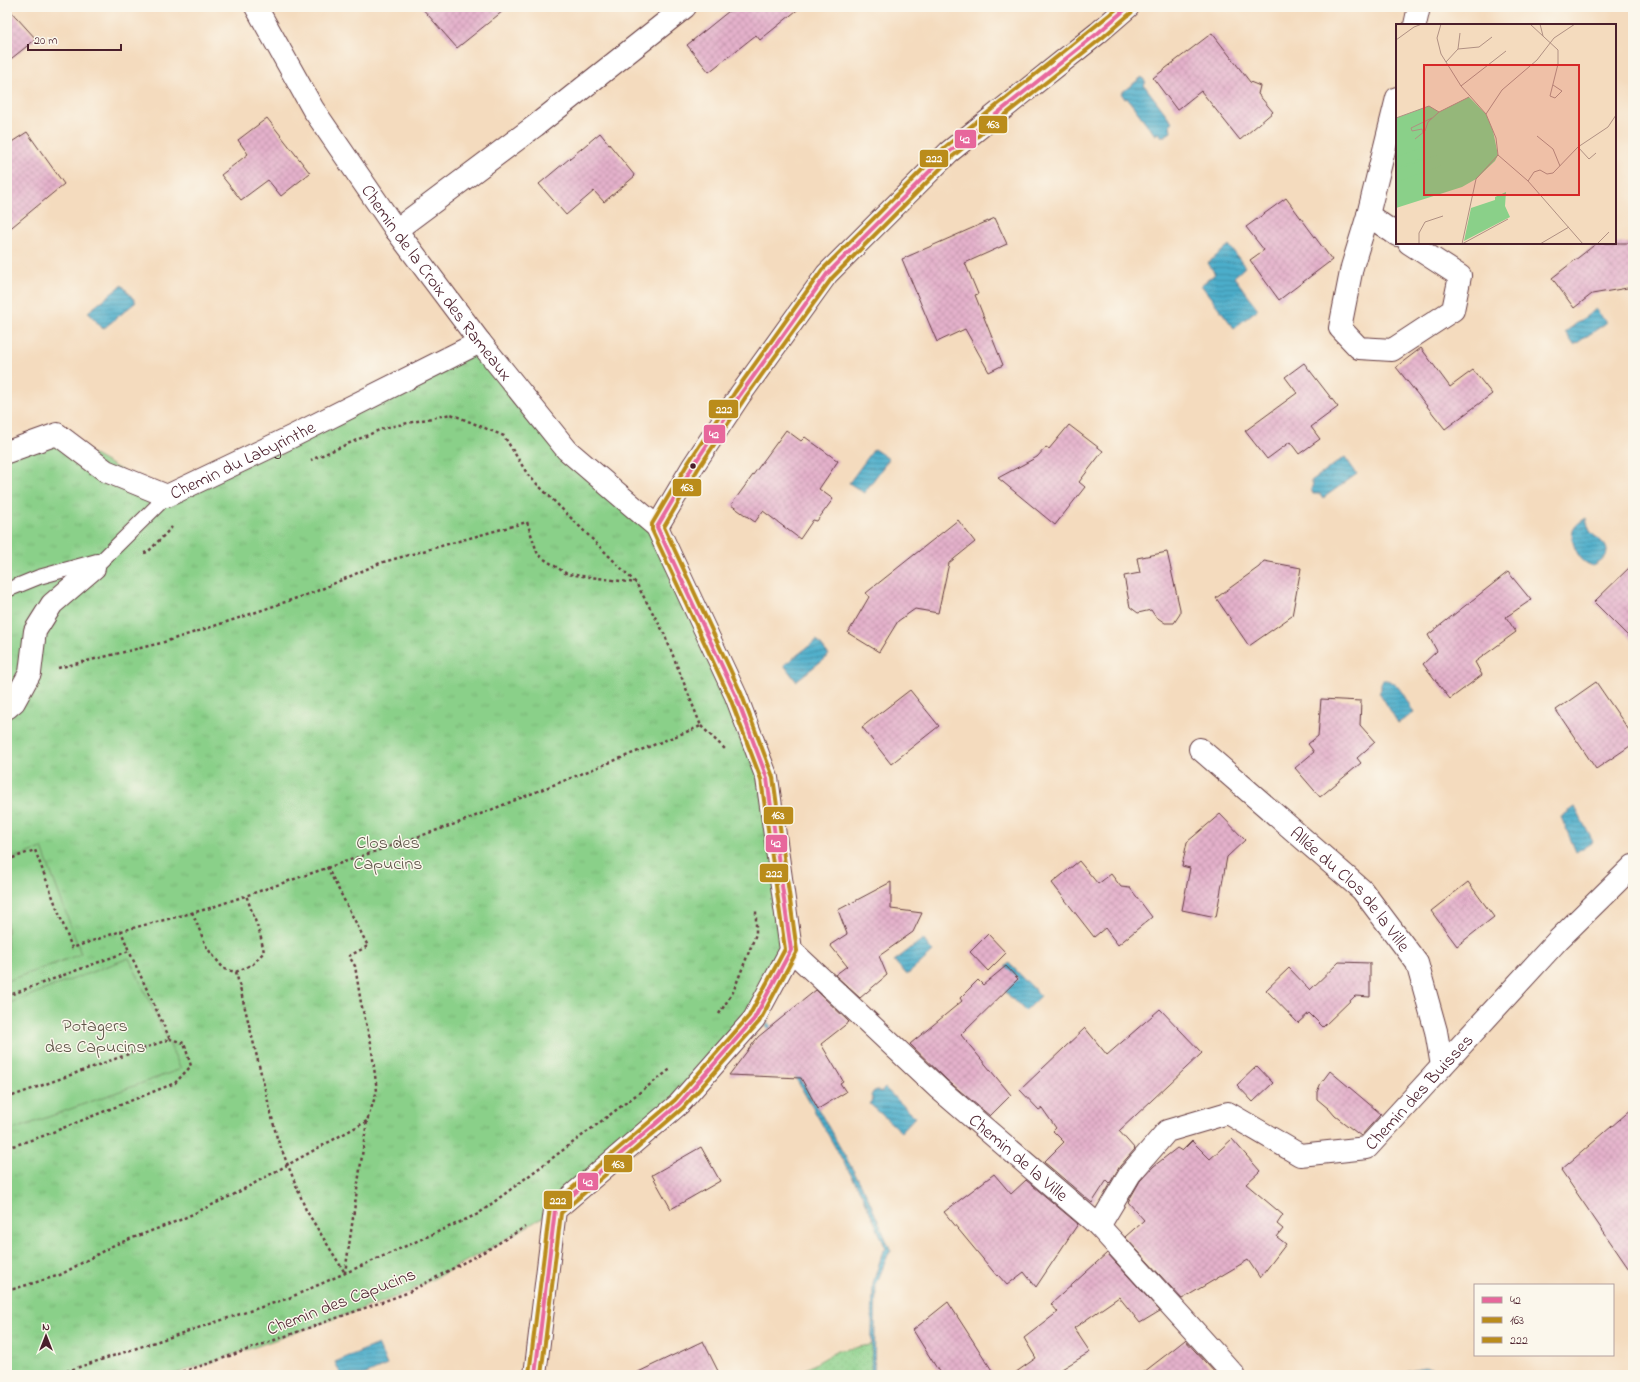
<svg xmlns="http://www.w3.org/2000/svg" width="1640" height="1382" font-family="'Indie Flower',sans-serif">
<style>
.grass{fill:url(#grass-dots);stroke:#6a785a}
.park{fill:url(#park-tufts);stroke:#6a785a}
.garden{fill:#8ad089;stroke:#6a785a}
.water{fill:url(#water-rules);stroke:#4a667a}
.building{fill:url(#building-cross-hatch)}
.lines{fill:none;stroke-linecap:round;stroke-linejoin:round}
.service-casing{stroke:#643b41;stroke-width:16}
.minor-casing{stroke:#643b41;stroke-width:24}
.tertiary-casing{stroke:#643b41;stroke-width:24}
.path{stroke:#643b41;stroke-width:2.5;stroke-dasharray:3 3;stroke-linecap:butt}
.service{stroke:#fff;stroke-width:14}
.minor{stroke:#fff;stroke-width:22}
.tertiary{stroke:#fff;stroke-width:22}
.bus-1-casing{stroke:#fbf7ec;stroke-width:7}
.bus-2-casing{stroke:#fbf7ec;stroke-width:7}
.bus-3-casing{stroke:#fbf7ec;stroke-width:7}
.bus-1{stroke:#e7679c;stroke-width:4}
.bus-2{stroke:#ba8c1b;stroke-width:4}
.bus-3{stroke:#ba8c1b;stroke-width:4}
.bus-dot{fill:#4a1f2b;stroke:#fbf7ec;stroke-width:1.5}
.labels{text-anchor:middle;stroke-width:3;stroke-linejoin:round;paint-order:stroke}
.street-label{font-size:18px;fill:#4a1f2b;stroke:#fbf7ec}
.park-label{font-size:18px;fill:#5d5447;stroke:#fbf7ec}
.inset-road{fill:none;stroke:#b09083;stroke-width:1}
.view{fill:#d62828;fill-opacity:0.15;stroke:#d62828;stroke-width:2}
.inset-edge{fill:none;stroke:#4a1f2b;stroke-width:2}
.line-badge{stroke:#fbf7ec;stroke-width:1.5}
.badge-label{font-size:11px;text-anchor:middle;font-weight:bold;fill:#fff}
</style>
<defs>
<pattern id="grass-dots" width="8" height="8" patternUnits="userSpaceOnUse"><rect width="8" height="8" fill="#8ad089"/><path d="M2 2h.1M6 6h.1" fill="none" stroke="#79b276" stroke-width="1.8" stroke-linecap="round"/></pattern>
<pattern id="park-tufts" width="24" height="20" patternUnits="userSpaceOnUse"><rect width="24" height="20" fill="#8ad089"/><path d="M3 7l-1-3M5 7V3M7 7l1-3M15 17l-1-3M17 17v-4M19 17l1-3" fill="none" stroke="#79b276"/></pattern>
<pattern id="water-rules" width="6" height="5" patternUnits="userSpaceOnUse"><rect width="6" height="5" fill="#4badca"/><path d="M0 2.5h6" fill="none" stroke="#408ca4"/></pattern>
<pattern id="building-cross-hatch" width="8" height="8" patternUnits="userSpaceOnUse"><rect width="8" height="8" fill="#e4b1cb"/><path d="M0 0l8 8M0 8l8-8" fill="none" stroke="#c598ae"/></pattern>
</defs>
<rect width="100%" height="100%" fill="#fbf7ec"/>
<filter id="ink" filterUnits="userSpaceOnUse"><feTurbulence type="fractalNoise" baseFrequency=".025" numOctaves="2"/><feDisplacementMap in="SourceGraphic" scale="8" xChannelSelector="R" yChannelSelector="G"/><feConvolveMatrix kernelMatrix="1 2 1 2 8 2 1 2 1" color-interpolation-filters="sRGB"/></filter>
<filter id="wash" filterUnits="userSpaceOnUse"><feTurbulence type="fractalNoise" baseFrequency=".012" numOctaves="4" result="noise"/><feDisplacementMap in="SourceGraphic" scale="16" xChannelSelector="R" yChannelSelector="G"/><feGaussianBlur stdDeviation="0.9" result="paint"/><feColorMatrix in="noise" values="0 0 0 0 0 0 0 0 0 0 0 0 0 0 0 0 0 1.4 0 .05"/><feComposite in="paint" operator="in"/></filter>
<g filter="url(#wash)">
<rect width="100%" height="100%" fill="#f4dbbe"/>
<path class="grass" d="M874,1344L871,1375H796L837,1351Z"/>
<path class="park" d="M480,342L567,450L657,527L767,778L791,950L754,1019L555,1210L489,1249L407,1293L207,1364L171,1375H7V452L57,434L167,496Z"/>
<g class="garden">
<path d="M42,848L81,954L7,981V861Z"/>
<path d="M129,958L181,1069L7,1132V1004Z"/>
</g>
<g class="water">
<path d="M1142,77L1146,83L1144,85L1172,122L1170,124L1171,132L1165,136H1161L1158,133L1155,135L1127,98L1125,99L1121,93Z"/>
<path d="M1229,245L1245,267L1234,277L1258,309L1234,328L1201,285L1215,274L1208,263Z"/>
<path d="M122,285L136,302L103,329L88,312Z"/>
<path d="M1596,309L1606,323L1574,345L1565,332Z"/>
<path d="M874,449L889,459L864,493L849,483Z"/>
<path d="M1345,457L1357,474L1323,498L1320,494H1313L1311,489L1313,484L1311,481Z"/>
<path d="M1586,518C1587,522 1588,527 1590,531C1593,536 1599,538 1602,542C1613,552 1604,561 1593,566C1591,565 1587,564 1585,562C1577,557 1570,540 1573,531C1575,525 1581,521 1586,518Z"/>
<path d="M817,640L829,655L796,681L784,665Z"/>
<path d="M1383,680C1398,678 1407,702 1414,713L1398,723L1379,692L1381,690V682Z"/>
<path d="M1575,807L1593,842L1576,852L1561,817Z"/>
<path d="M923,939L933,952L907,975L894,961Z"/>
<path d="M1009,963L1041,996L1025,1012L993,979Z"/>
<path d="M768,1023L771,1026L866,1193L891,1251L888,1255L876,1285L874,1375H871L873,1283L883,1251L886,1249L863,1196L766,1026Z"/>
<path d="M885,1088L915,1117L901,1132L870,1104L873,1100L871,1096L873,1092L876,1090L881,1092Z"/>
<path d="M378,1344L387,1365L364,1375H341L335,1362Z"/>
<path d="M1423,1367L1431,1368L1435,1375H1401L1407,1371Z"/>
</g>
<g id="blocks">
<g class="building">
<path d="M7,7L36,39L7,62Z"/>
<path d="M421,7H508L457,48Z"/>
<path d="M734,7H801L760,40L756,35L709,72L687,45Z"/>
<path d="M1212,33L1250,82L1260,86L1258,94L1273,112L1240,140L1201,91L1177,110L1153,78Z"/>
<path d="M267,118L310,173L281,196L268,180L241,200L221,175L248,154L238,140Z"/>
<path d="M27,132L64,184L7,231V145Z"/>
<path d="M600,133L635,176L604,202L594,191L566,215L539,184Z"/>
<path d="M1286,198L1332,260L1279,300L1250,260L1264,250L1246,227Z"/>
<path d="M995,218L1007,244L965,263L978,294L975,295L1003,365L989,372L965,329L937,342L902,259Z"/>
<path d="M1597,243H1633V287L1592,294L1574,308L1552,278Z"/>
<path d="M1421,348L1450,387L1473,370L1492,394L1445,429L1396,367Z"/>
<path d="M1304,363L1338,407L1311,427L1320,439L1299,454L1290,442L1267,459L1245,431L1297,393L1285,377Z"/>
<path d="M1069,425L1103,451L1079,482L1085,487L1055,525L998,478L1037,457L1046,447L1049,449Z"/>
<path d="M786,430L801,441L805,437L838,461L819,489L833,499L817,521L813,520L800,539L763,511L755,522L731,505Z"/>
<path d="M958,520L975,542L949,563L938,613L915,609L898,621L879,652L848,633L869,597L866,593Z"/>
<path d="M1167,552L1180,609V614L1174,623H1165L1155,616L1151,610L1138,613L1130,607L1124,576L1140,573L1137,558Z"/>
<path d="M1264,561L1301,568L1292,616L1249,646L1216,598L1259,567Z"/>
<path d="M1633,564V641L1594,602Z"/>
<path d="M1508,572L1531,600L1506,617L1516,632L1475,662L1482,675L1450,699L1423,664L1437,651L1428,635Z"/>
<path d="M1596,682L1633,736V744L1596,769L1556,710Z"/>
<path d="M910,690L939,726L891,764L862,727Z"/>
<path d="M1321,699L1361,701L1360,725L1375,742L1357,758L1361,763L1320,797L1295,768L1314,752L1308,744L1318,736Z"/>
<path d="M1220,814L1245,840L1227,857L1216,917L1182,910L1190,868L1182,866L1187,842Z"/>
<path d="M1079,861L1098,884L1111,874L1121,887L1130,888L1152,917L1118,945L1105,928L1094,937L1052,883Z"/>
<path d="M891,882V909L922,913L913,932L879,956L887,975L860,998L835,975L847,966L830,945L847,934L838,910Z"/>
<path d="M1468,882L1494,917L1457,946L1431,911Z"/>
<path d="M988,934L1006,953L988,971L970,952Z"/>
<path d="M1339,962L1370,963V997L1355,996L1323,1027L1309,1013L1298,1023L1266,990L1289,968L1310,990Z"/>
<path d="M1006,966L1018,979L961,1035L1011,1095L990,1116L947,1080L910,1044L962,1001L960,998L978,980L983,985Z"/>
<path d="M816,990L849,1022L821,1044L843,1081L840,1083L846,1092L818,1109L801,1078L729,1075L758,1037Z"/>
<path d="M1160,1009L1202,1053L1119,1131L1135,1149L1120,1166L1110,1183L1107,1180L1092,1203L1044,1162L1064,1142L1053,1131L1056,1128L1042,1108L1039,1110L1020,1090L1085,1028L1107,1055Z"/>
<path d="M1257,1066L1273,1083L1253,1102L1237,1085Z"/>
<path d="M1330,1071L1381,1114L1361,1136L1335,1116L1329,1109L1317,1099V1092L1321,1083Z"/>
<path d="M1633,1108V1275L1561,1170Z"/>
<path d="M1232,1139L1260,1171L1246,1184L1283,1215L1277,1224L1283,1229L1277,1237L1286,1244L1260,1278L1248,1260L1182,1299L1125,1237L1144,1220L1128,1202L1140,1181L1154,1166L1177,1148L1182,1151L1192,1141L1210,1159Z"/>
<path d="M701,1147L720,1181L671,1209L652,1175Z"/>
<path d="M994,1174L1011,1194L1026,1180L1078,1224L1036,1287L1024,1272L1007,1285L998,1275L997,1276L944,1212Z"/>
<path d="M1107,1253L1160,1311L1140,1323L1119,1297L1074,1328L1090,1352L1052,1375H1012L1036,1358L1024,1338L1058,1312L1051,1304Z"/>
<path d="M948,1302L995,1375H941L913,1330Z"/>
<path d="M1185,1340L1217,1375H1140L1175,1348Z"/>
<path d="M703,1341L720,1375H632Z"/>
</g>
</g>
</g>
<g filter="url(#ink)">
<use href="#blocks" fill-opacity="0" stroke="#643b41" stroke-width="1"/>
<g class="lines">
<g class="service-casing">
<g id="service">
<path d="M94,568L167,496"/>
<path d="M7,590L39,577L97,561"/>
</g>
</g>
<g class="minor-casing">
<g id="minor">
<path id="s1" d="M256,7L313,109L396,230L480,342L567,450L657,527"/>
<path d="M1415,25L1419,7"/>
<path d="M1397,98L1368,215L1352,267L1340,328L1359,348L1392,350L1453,310L1460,276L1409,243"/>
<path d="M1368,215L1397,235"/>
<path d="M396,230L535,126L685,7"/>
<path id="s2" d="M7,452L57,434L106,471L167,496L293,436L480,342"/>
<path d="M7,708L14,702L30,673L35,631L52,604L94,568"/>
<path id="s3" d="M1200,749L1362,890L1417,963L1436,1031L1442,1066"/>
<path id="s4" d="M1099,1226L1130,1174L1167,1131L1228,1113L1300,1155L1367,1148L1558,940L1633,866"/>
</g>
</g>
<g class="tertiary-casing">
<g id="tertiary">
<path id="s5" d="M791,950L939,1089L1099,1226L1234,1375"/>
<path d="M535,1375L555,1210L679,1104L754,1019L791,950L767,778L736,696L657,527L693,466L740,395L827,274L949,152L1098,33L1128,7"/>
</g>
</g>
<g class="path">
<path d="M144,553L148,552L172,527"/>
<path d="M58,668L161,643L242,617L317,591L380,563L527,522L538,555L567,574L636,583"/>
<path d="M701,726L725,749"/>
<path d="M7,860L35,850L72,948L121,931L207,909L458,823L701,726L664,633L636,583L528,475L504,436L451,414L384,428L311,460"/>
<path d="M327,867L368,946L349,956L355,966L361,1003L371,1043L377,1091L367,1121L345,1273"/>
<path d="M192,912L207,948L224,969L236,972L277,1138L306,1210L345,1273"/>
<path d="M236,972L253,964L264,952L260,934L246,895"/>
<path d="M7,996L129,951L121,931"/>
<path d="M719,1014L733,992L756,934V909"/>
<path d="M7,1098L170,1039L129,951"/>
<path d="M7,1148L43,1136L175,1083L191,1066L184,1043L170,1039"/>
<path d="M7,1291L60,1275L114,1245L180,1220L233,1195L367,1121"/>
<path d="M55,1375L289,1298L478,1214L672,1068"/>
<path d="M171,1375L207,1364L407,1293L489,1249L525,1227"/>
</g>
<use href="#service" class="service"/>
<use href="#minor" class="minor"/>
<use href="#tertiary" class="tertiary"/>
<g class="bus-1-casing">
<path id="bus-1" d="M535,1375L555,1210L679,1104L754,1019L791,950L767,778L736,696L657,527L693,466L740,395L827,274L949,152L1098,33L1128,7"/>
</g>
<g class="bus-2-casing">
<path id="bus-2" d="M541,1375L561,1213L683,1108L759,1022L797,951L773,777L741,693L664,527L698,469L745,398L832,278L953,156L1102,38L1132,12"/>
</g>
<g class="bus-3-casing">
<path id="bus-3" d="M529,1374L550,1207L675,1100L749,1016L785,949L761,779L730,698L652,530V524L688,463L735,392L822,270L945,147L1119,7"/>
</g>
<use href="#bus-1" class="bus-1"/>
<use href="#bus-2" class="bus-2"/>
<use href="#bus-3" class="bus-3"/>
</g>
</g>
<circle class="bus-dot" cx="693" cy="466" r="3.5"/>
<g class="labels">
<g class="street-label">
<text dy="6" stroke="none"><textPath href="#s1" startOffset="330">Chemin de la Croix des Rameaux</textPath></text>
<text dy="6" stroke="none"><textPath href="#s2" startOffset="264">Chemin du Labyrinthe</textPath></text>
<text dy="6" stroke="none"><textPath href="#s3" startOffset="206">Allée du Clos de la Ville</textPath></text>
<text dy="6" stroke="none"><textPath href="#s4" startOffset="408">Chemin des Buisses</textPath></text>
<text dy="6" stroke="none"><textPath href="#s5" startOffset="308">Chemin de la Ville</textPath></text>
<text transform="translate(341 1301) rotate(-21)" y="6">Chemin des Capucins</text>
</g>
<g class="park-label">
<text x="388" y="848">Clos des<tspan x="388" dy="21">Capucins</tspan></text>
<text x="95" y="1031">Potagers<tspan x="95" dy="21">des Capucins</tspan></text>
</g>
</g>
<g transform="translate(1396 24)">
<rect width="220" height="220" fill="#f4dbbe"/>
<path d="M110,168L109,182L114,193L68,217L75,184L99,176V173Z" fill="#8ad089"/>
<path d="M73,73L90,90L97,107L102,131L99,137L80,155L66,163L0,184V94L33,82L43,88Z" fill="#8ad089"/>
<path d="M32,121L35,131L0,144V133ZM40,131L45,142L0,158V146Z" fill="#8ad089"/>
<path class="inset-road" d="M45,0L41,14L45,30L65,62L90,90M134,0L162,26V40L154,72L159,74L166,67L157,61M144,0L147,12M0,16L18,3L26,0M62,25L64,9M50,38L62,25L83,23L96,13M65,62L110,27M0,94L33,82L43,88M27,109L26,105L16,107L15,104L36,94M141,112L157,125L164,142M19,115L29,107L32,98L43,88L73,73M182,123L193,135L200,129M102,131L132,157L187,220M132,157L138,148L144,146L151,150L157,149L182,123L212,103L220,91M23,220V209L29,198L47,192M66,220L80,155L102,131L100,114L90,90L106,66L141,36L158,14L179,0M66,220L112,195M144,220L173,203M201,220L213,208"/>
<path class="view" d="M28,41H183V171H28Z"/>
<rect width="220" height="220" class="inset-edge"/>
</g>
<g class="line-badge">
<rect x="978" y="115" width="30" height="19" rx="4" fill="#ba8c1b"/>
<rect x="954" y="129" width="23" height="20" rx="4" fill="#e7679c"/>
<rect x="919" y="149" width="30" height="19" rx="4" fill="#ba8c1b"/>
<rect x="708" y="399" width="31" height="20" rx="4" fill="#ba8c1b"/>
<rect x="703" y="424" width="23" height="20" rx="4" fill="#e7679c"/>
<rect x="672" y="478" width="30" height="19" rx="4" fill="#ba8c1b"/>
<rect x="763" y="806" width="31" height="19" rx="4" fill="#ba8c1b"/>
<rect x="765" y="834" width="23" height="19" rx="4" fill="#e7679c"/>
<rect x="759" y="863" width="30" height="20" rx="4" fill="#ba8c1b"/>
<rect x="603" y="1154" width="30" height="19" rx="4" fill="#ba8c1b"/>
<rect x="577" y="1172" width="22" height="19" rx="4" fill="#e7679c"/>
<rect x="543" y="1190" width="30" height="20" rx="4" fill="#ba8c1b"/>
</g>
<g class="badge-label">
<text x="993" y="128">163</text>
<text x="965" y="143">42</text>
<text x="934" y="162">222</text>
<text x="724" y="413">222</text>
<text x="714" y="438">42</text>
<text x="687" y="491">163</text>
<text x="778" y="819">163</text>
<text x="776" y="847">42</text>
<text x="774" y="877">222</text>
<text x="618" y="1168">163</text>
<text x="588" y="1186">42</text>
<text x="558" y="1204">222</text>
</g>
<rect width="1640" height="1382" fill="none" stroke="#fbf7ec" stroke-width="24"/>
<rect x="1474" y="1284" width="140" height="72" fill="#fbf7ec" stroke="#b4a19f"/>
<rect x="1482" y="1297" width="20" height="6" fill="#e7679c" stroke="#b4a19f"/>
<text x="1510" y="1304" font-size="12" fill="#4a1f2b">42</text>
<rect x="1482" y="1317" width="20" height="6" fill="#ba8c1b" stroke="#b4a19f"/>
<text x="1510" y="1324" font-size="12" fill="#4a1f2b">163</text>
<rect x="1482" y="1337" width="20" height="6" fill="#ba8c1b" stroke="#b4a19f"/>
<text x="1510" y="1344" font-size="12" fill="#4a1f2b">222</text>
<g transform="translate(46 1336)" stroke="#fbf7ec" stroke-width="3" paint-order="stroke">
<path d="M0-3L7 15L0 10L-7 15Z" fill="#4a1f2b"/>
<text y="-6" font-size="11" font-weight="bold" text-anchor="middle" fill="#4a1f2b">N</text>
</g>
<path d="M28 44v6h93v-6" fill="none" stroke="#4a1f2b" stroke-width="2"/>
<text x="34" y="44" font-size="12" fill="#4a1f2b" stroke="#fbf7ec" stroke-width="3" paint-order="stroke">20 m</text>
</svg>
